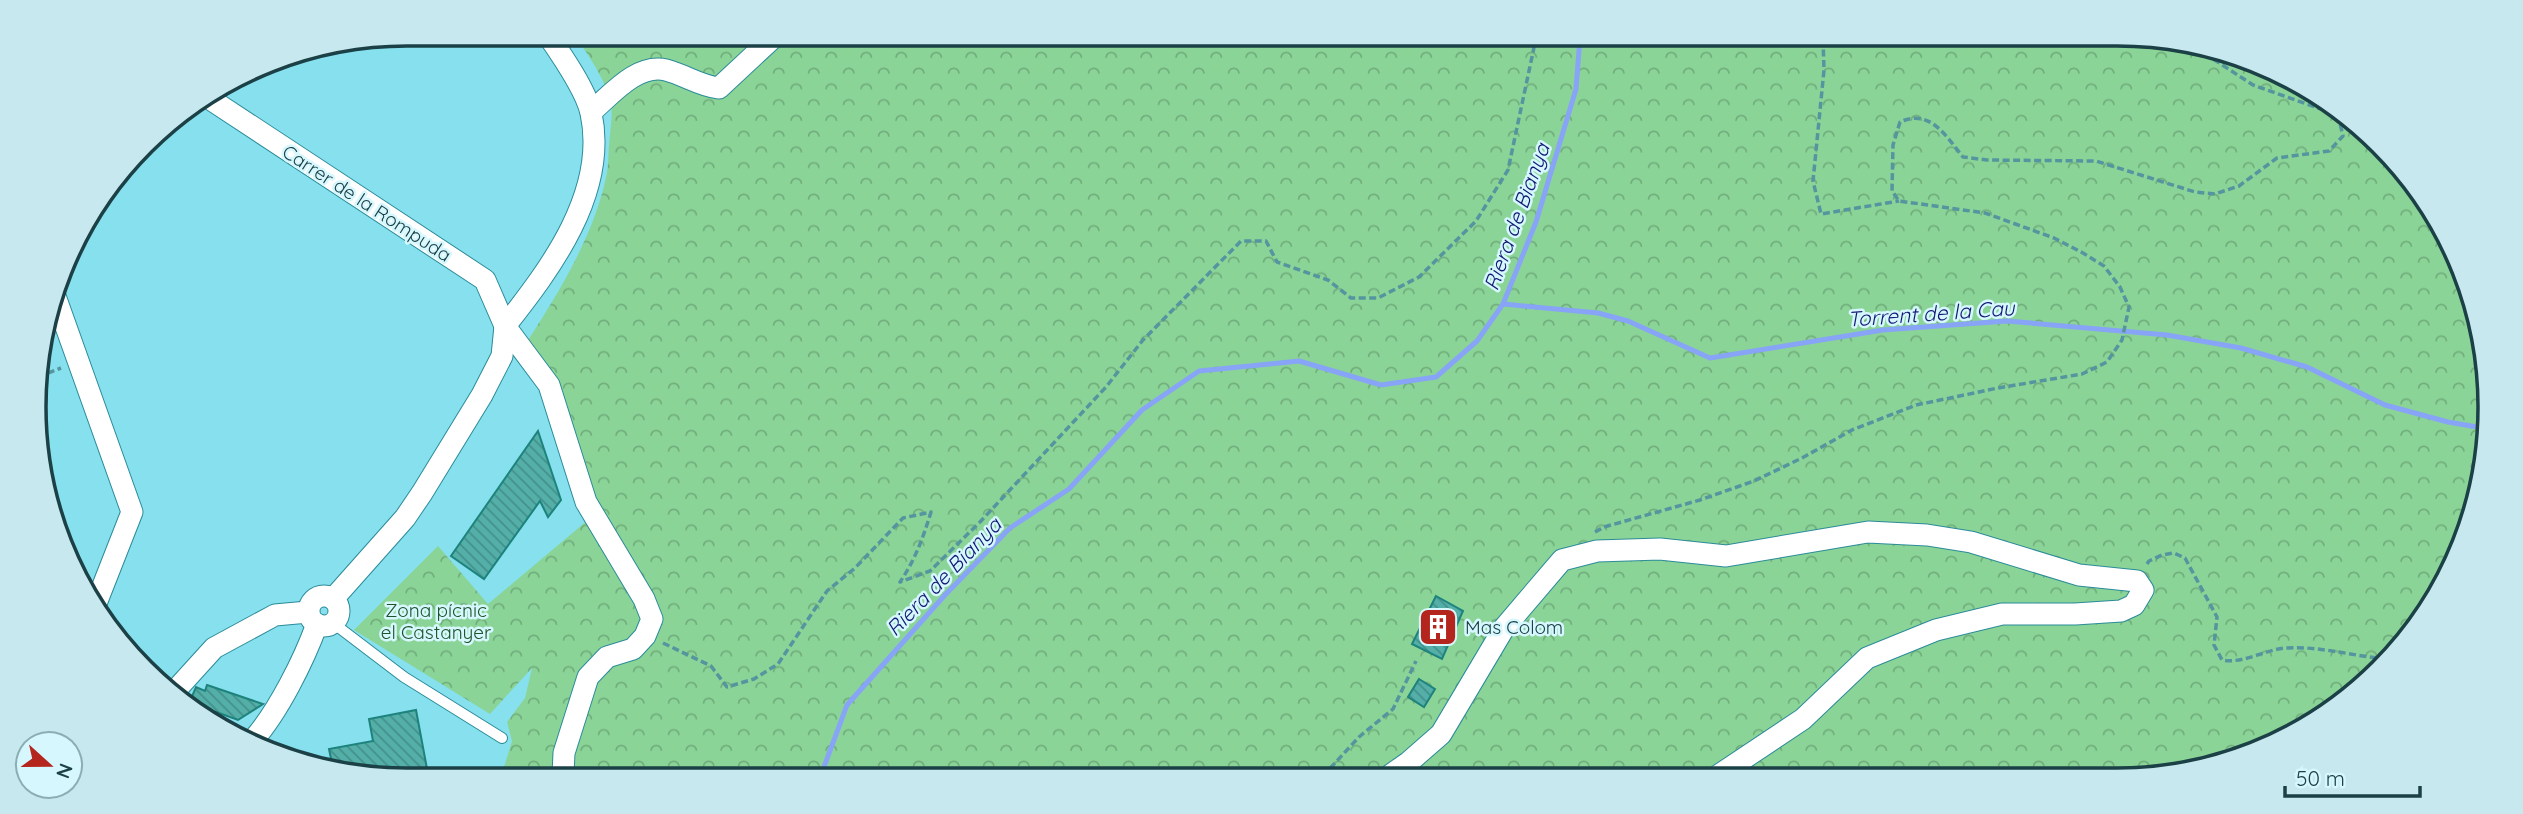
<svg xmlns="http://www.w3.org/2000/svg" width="2523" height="814" font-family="Quicksand,sans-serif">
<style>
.forest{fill:url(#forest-crowns)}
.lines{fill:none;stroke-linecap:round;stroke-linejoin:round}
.stream{stroke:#88a4f6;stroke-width:5}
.building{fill:url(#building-back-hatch);stroke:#1d837c;stroke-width:2}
.service-casing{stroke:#2b8b99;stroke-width:12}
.minor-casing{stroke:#2b8b99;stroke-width:23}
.path{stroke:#54959f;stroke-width:3.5;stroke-dasharray:7 3.5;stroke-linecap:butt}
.service{stroke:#fff;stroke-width:10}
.minor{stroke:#fff;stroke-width:21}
.labels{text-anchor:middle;stroke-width:5;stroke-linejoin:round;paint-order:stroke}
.street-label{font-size:19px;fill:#1b4147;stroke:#d6f7fd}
.park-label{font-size:19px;fill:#1c552b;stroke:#d6f7fd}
.poi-label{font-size:19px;fill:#1b4147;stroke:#d6f7fd;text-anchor:start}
.water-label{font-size:21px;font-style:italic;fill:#101874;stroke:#d6f7fd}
.rim{fill:none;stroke:#1b4147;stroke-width:3.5}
</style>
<defs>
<pattern id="forest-crowns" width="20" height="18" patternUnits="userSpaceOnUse" patternTransform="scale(1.75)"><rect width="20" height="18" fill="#8bd497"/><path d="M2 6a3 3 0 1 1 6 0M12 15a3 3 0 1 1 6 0" fill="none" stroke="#71ae7d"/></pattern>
<pattern id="building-back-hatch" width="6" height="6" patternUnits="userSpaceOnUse" patternTransform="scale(1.75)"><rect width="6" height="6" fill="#53afa8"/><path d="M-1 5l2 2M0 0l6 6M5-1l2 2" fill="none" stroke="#44908b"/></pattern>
</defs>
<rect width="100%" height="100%" fill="#86e0ee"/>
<path class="forest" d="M573,34L2189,41L2324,96L2427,200L2483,334L2482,480L2439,594L2363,688L2281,742L2165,777L502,774L512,741L507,722L525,698L532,668L490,714L354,630L438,546L488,604L589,519L547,401L518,356C555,298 593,241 607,173C609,160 608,148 610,135C611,124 613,111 610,99C602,74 588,54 573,34Z"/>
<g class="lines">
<g class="stream">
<path d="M1503,304L1598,313L1628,321L1710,358L1883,330L2007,321L2167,335L2241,348L2307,367L2385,405L2448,422L2483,428"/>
<path d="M821,775L847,705L945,595L1010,528L1069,489L1142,410L1199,371L1299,361L1381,385L1436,377L1477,341L1503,304L1536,222L1576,89L1580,38"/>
</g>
</g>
<g class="building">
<path d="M538,431L561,500L548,517L540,501L484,579L451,556Z"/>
<path d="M1436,596L1463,611L1442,659L1412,644Z"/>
<path d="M1419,679L1435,689L1424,707L1408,697Z"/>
<path d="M207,685L263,704L238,720L216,712V715L188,706L196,687L205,691Z"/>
<path d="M416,710L428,774L334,773L329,749L373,741L369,719Z"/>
</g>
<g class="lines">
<g class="service-casing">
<path id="service" d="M333,623L404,677L502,738"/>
</g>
<g class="minor-casing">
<g id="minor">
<path d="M207,97L485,280L505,326L549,385L586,502L644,599L652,619L645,636L633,649L607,657L588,677L564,753L563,774"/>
<path d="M591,112C611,95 637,63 666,70C685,75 700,86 719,88L776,35"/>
<path d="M55,296L132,512L97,601L92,606"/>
<path d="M505,326C551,268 608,192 591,113C586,90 561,54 547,34"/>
<circle cx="324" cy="611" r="15"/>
<path d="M333,599L405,518L422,493L482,395L502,356L505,326"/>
<path d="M174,692L214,648L275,615L308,612"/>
<path d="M253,740C278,712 304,660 317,624"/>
<path d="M1389,776L1409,762L1441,734L1504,628L1562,560L1597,551L1660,549L1726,556L1868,532L1927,535L1971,542L2079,575L2137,581L2143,590L2134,605L2121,611L2075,614H2002L1936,630L1867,658L1803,719L1716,777"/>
</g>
</g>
<g class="path">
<path d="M1823,39L1824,70L1813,181L1821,214L1899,201"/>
<path d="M2338,115L2347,120"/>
<path d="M2380,152L2391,171H2398"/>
<path d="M38,377L61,368"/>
<path d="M1595,532L1604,527L1700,500L1754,481L1802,458L1852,430L1916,405L1998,388L2082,374L2107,362L2122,340L2129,307L2120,287L2104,266L2083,253L2054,238L1985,213L1899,201L1892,191L1893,145L1900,122C1930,108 1946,136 1963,157L1987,160L2096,161L2195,192L2215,194L2239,186L2277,158L2329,151L2343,136L2338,115L2253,85L2210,57L2194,42"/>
<path d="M2147,564L2149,561L2162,555L2174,553L2185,558L2217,617L2214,645L2222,660C2245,664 2265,649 2287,648C2320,646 2353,656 2386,659"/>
<path d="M663,643L711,666L727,687L754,679L778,664L827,591L855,568L903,518L931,512C923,538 915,560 900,582L930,571L980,522L1106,387L1143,340L1241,241H1266L1277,262L1328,280L1351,298H1378L1419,277L1476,221L1508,170L1536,38"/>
<path d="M1323,776L1359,737L1393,709L1416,661"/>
</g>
<use href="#service" class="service"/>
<use href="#minor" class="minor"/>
</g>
<defs>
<g id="building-square" transform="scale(2.0125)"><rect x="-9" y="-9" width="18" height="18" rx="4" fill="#b4251d" stroke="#d6f7fd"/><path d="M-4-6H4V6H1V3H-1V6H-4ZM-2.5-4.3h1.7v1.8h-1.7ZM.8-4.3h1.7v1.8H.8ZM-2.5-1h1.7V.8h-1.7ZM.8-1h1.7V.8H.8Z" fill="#fff"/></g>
</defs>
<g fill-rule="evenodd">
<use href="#building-square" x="1438" y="627"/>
</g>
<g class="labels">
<g class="street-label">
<text transform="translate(367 203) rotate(33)" y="7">Carrer de la Rompuda</text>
</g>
<g class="park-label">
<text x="436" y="617">Zona pícnic<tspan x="436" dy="22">el Castanyer</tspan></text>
</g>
<g class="poi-label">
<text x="1465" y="634">Mas Colom</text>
</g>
<g class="water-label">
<text transform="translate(1517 217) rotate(-70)" y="7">Riera de Bianya</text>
<text transform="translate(1931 314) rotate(-4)" y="7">Torrent de la Cau</text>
<text transform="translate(944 577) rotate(-46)" y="7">Riera de Bianya</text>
</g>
</g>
<path d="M0 0H2523V814H0ZM407 46H2117A361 361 0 0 1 2478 407V407A361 361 0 0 1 2117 768H407A361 361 0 0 1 46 407V407A361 361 0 0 1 407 46Z" fill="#c7e8ee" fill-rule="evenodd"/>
<path class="rim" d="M407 46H2117A361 361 0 0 1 2478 407V407A361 361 0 0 1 2117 768H407A361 361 0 0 1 46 407V407A361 361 0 0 1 407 46Z"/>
<g transform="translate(49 765) rotate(111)"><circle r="33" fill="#d6f7fd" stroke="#8baeb4" stroke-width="2"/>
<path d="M0-5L12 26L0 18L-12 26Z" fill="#b4251d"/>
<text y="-10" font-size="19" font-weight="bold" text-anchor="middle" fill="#1b4147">N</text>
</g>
<path d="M2285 786v10h135v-10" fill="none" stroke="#1b4147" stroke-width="3.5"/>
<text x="2296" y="786" font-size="21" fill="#1b4147" stroke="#d6f7fd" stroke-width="5" paint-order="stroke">50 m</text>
</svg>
